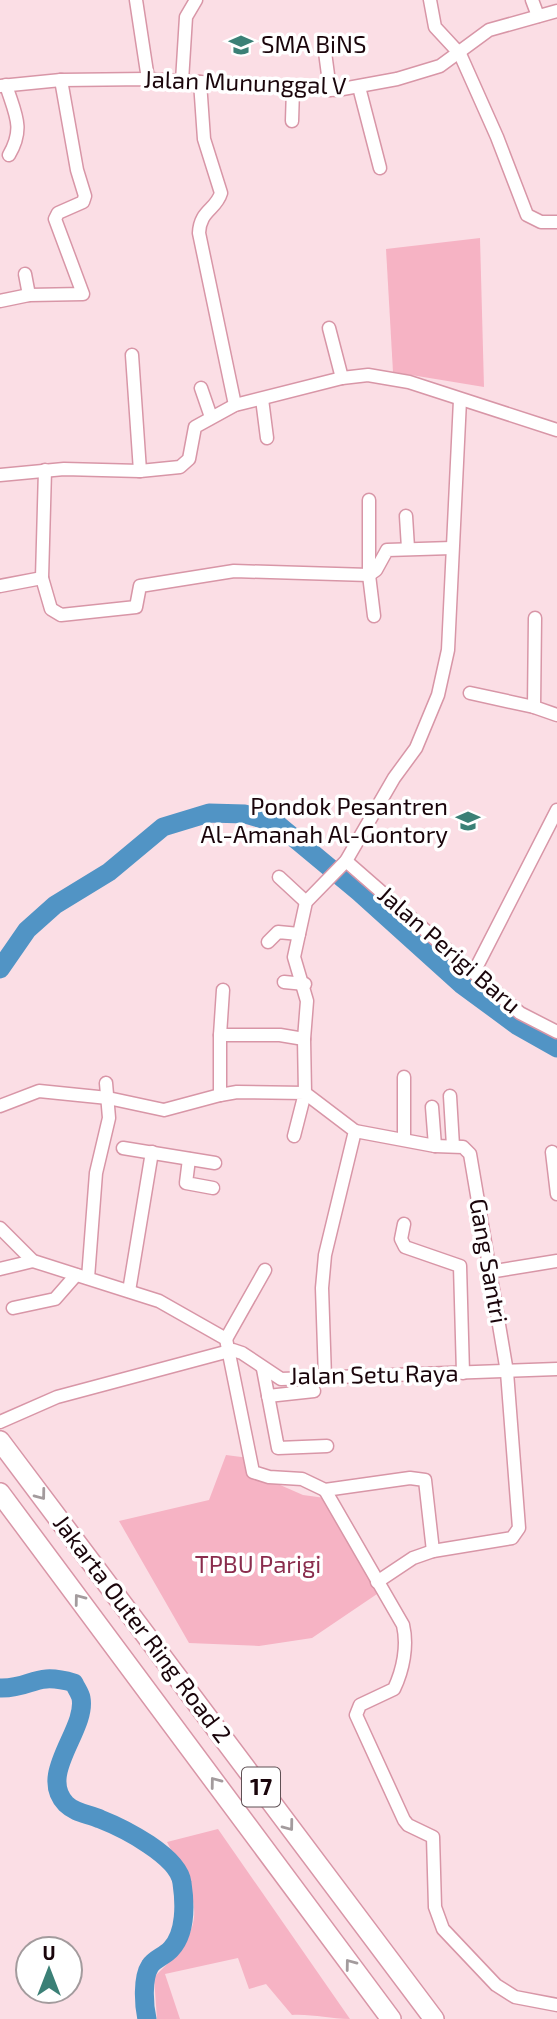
<svg xmlns="http://www.w3.org/2000/svg" width="557" height="2019" font-family="'Exo 2',sans-serif">
<style>
.green{fill:#f6b3c4}
.lines{fill:none;stroke-linecap:round;stroke-linejoin:round}
.river{stroke:#5194c5;stroke-width:19}
.minor-casing{stroke:#d896a7;stroke-width:15}
.highway-casing{stroke:#d896a7;stroke-width:22}
.minor{stroke:#fff;stroke-width:12}
.highway{stroke:#fff;stroke-width:19}
.oneway{stroke:#a39b9d}
.labels{text-anchor:middle;stroke-width:7;stroke-linejoin:round;paint-order:stroke}
.shield{fill:#fff;stroke:#5f5054;stroke-width:2}
.shield-label{font-size:23px;font-weight:bold;fill:#1a050b}
.poi-label{font-size:24px;fill:#1a050b;stroke:#fff;text-anchor:start}
.street-label{font-size:24px;fill:#1a050b;stroke:#fff}
.park-label{font-size:24px;fill:#8a2c4d;stroke:#fff}
</style>
<rect width="100%" height="100%" fill="#fbdee5"/>
<g class="green">
<path d="M480,238L484,387L393,372L386,249Z"/>
<path d="M226,1455L249,1458L255,1474L303,1495L325,1498L377,1594L312,1638L259,1646L189,1643L119,1521L209,1500Z"/>
<path d="M218,1829L350,2019C329,2019 313,2014 292,2015L266,1984L249,1989L238,1958L165,1974L180,2019H157L154,1977C211,1924 200,1905 167,1842Z"/>
</g>
<g class="lines">
<g class="river">
<path d="M0,969L27,930L55,905L109,872L163,827L209,813L245,814L276,823L359,892L461,984L518,1026L557,1048"/>
<path d="M0,1688C33,1689 33,1671 74,1683C76,1688 80,1693 81,1698C87,1730 37,1774 66,1804C75,1813 89,1814 100,1819C123,1828 179,1856 182,1883C185,1903 186,1933 171,1949C165,1956 154,1959 150,1966C142,1978 144,2006 147,2019"/>
</g>
<g class="minor-casing">
<g id="minor">
<path d="M136,0L148,79"/>
<path d="M430,0L435,27L460,54L497,137L527,215L541,222H557"/>
<path d="M532,0L538,16"/>
<path d="M325,52L330,90"/>
<path d="M182,81L186,17L196,0"/>
<path d="M200,82L204,139L221,193C216,210 200,210 199,233L235,405"/>
<path d="M6,85C15,114 25,128 9,155"/>
<path d="M0,86L61,80L148,79L337,90L397,79L440,66L489,30L557,11"/>
<path d="M359,87L380,168"/>
<path d="M292,121L293,89"/>
<path d="M25,274L29,295"/>
<path d="M0,301L29,295L83,294L55,219L58,213L83,202L85,196L77,170L61,80"/>
<path d="M329,328L342,378"/>
<path d="M132,355L140,471"/>
<path d="M201,388L211,417"/>
<path d="M262,399L267,438"/>
<path d="M45,470L42,578L51,609L61,615L136,607L140,586L234,571L369,575L376,570L387,550L452,548"/>
<path d="M0,475L64,469L140,471L180,467L189,459L195,427L235,405L342,378L368,375L409,382L557,430"/>
<path d="M369,500V575L374,616"/>
<path d="M406,516L408,548"/>
<path d="M0,586L42,578"/>
<path d="M535,618L534,707L557,715"/>
<path d="M470,693L534,707"/>
<path d="M346,861L520,1013L557,1032"/>
<path d="M279,877L306,902"/>
<path d="M268,942L278,932L299,934"/>
<path d="M474,972L557,810"/>
<path d="M284,982L305,984"/>
<path d="M220,1035L223,990"/>
<path d="M404,1077V1139"/>
<path d="M220,1095L237,1092L305,1093L294,1136"/>
<path d="M450,1096L453,1146"/>
<path d="M0,1106L39,1091L108,1098L164,1110L220,1095V1035H280L304,1039"/>
<path d="M432,1107L435,1146"/>
<path d="M355,1131L435,1146L463,1147L470,1154L507,1372L519,1528L512,1538L433,1551L413,1558L377,1582"/>
<path d="M123,1148L215,1163"/>
<path d="M552,1152L557,1194"/>
<path d="M189,1159L186,1183L213,1188"/>
<path d="M404,1224L401,1239L405,1247L460,1266L463,1373"/>
<path d="M0,1228L33,1261L159,1301L226,1339L253,1472L269,1477L302,1479L325,1490L410,1478L425,1480L433,1551"/>
<path d="M0,1269L33,1261"/>
<path d="M489,1272L557,1261"/>
<path d="M88,1278L96,1173L109,1118L106,1083"/>
<path d="M129,1291L152,1152"/>
<path d="M13,1308L55,1299L76,1275"/>
<path d="M226,1339L265,1270"/>
<path d="M263,1369L278,1448L327,1446"/>
<path d="M325,1378L322,1288L325,1255L355,1131L305,1093L304,1039L307,1001L294,957L306,902L346,861L394,778L416,748L438,695L448,650L460,400"/>
<path d="M268,1396L314,1391"/>
<path d="M0,1422L57,1397L233,1350L242,1353L281,1379L557,1369"/>
<path d="M325,1490L403,1625C408,1646 403,1670 394,1689L360,1705L356,1715L404,1820L408,1825L433,1837L435,1907L443,1929L496,1985L515,1997L557,2005"/>
</g>
</g>
<g class="highway-casing">
<g id="highway">
<path d="M0,1441L434,2019"/>
<path d="M0,1493L391,2019"/>
</g>
</g>
<use href="#minor" class="minor"/>
<use href="#highway" class="highway"/>
</g>
<defs><path id="oneway-chevron" d="M-2-3.5L2.5 0L-2 3.5" fill="none" stroke-width="1.6" stroke-linecap="round" stroke-linejoin="round" transform="scale(1.75)"/></defs>
<g class="oneway">
<use href="#oneway-chevron" transform="translate(41 1495) rotate(53)"/>
<use href="#oneway-chevron" transform="translate(79 1599) rotate(-127)"/>
<use href="#oneway-chevron" transform="translate(215 1782) rotate(-127)"/>
<use href="#oneway-chevron" transform="translate(289 1826) rotate(53)"/>
<use href="#oneway-chevron" transform="translate(350 1964) rotate(-127)"/>
</g>
<defs>
<g id="school-bare" transform="scale(1.89)"><path d="M0-5L7-2L0 1L-7-2ZM-4 1L0 2.5L4 1V4Q0 6-4 4Z" fill="#3b8076" stroke="#fff" stroke-width="2.5" paint-order="stroke"/></g>
</defs>
<g fill-rule="evenodd">
<use href="#school-bare" x="241" y="45"/>
<use href="#school-bare" x="468" y="821"/>
</g>
<g class="labels">
<rect class="shield" x="242" y="1767.5" width="38" height="39" rx="5"/>
<g class="shield-label">
<text x="261" y="1795">17</text>
</g>
<g class="poi-label">
<text x="261" y="53">SMA BiNS</text>
<text x="448" y="815" text-anchor="end">Pondok Pesantren<tspan x="448" dy="28">Al-Amanah Al-Gontory</tspan></text>
</g>
<g class="street-label">
<text transform="translate(245 83) rotate(2)" y="8">Jalan Mununggal V</text>
<text transform="translate(449 950) rotate(41)" y="8">Jalan Perigi Baru</text>
<text transform="translate(488 1261) rotate(80)" y="8">Gang Santri</text>
<text transform="translate(374 1375) rotate(-1)" y="8">Jalan Setu Raya</text>
<text transform="translate(142 1629) rotate(53)" y="8">Jakarta Outer Ring Road 2</text>
</g>
<g class="park-label">
<text x="258" y="1573">TPBU Parigi</text>
</g>
</g>
<g transform="translate(49 1970)"><circle r="33" fill="#ffffff" stroke="#a39b9d" stroke-width="2"/>
<path d="M0-5L12 26L0 18L-12 26Z" fill="#3b8076"/>
<text y="-10" font-size="19" font-weight="bold" text-anchor="middle" fill="#1a050b">U</text>
</g>
</svg>
